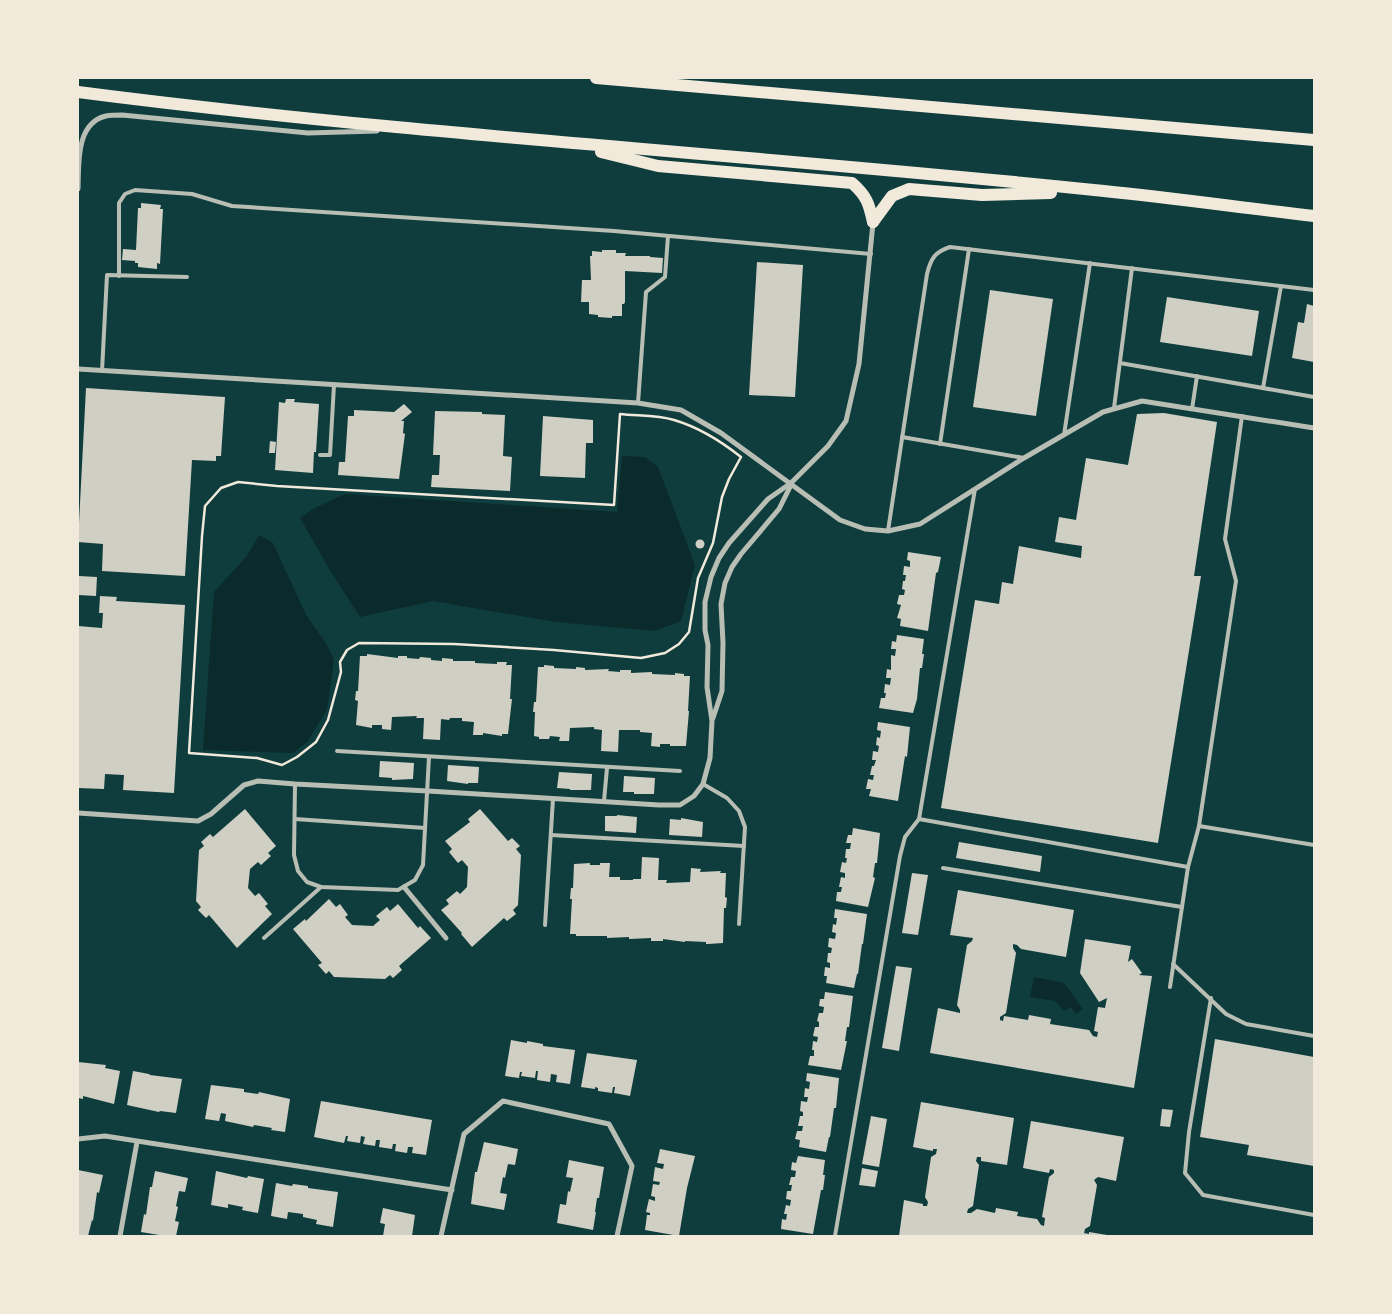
<svg xmlns="http://www.w3.org/2000/svg" width="1392" height="1314" font-family="Manrope,sans-serif">
<style>
.water{fill:#0a2a2b}
.building{fill:#cfcfc3}
.lines{fill:none;stroke-linecap:round;stroke-linejoin:round}
.path{stroke:#f1e9da;stroke-width:2.5}
.service{stroke:#b8beb3;stroke-width:4}
.minor{stroke:#b8beb3;stroke-width:5}
.trunk{stroke:#f1e9da;stroke-width:12}
</style>
<rect width="100%" height="100%" fill="#0f3d3e"/>
<g class="water">
<path d="M622,456L645,457L658,467L695,565L681,621L655,631L556,622L433,601L360,617L331,572L300,518L313,509L345,494L617,512Z"/>
<path d="M259,535L273,543L306,615L326,643L334,660L327,710L307,742L293,753L203,750L214,592L247,556Z"/>
<path d="M1034,977L1064,983L1083,1009L1076,1014L1071,1007L1064,1011L1055,1001L1030,997Z"/>
</g>
<g class="building">
<path d="M141,203L161,205L160,209H163L160,264L157,263V269L138,267V263H135V261L122,260L123,249L136,250L138,208H141Z"/>
<path d="M602,250H616V253H626L625,256H650V257L663,258L662,273L625,271V302L624,304H622V316H612V318L598,317V315L589,314V302H581L582,280H591L590,256H592V251L602,252Z"/>
<path d="M757,262L803,265L795,397L749,395Z"/>
<path d="M990,290L1053,299L1036,416L973,407Z"/>
<path d="M1167,297L1259,311L1252,356L1160,342Z"/>
<path d="M1307,304L1314,306V362L1292,358L1298,322L1304,323Z"/>
<path d="M86,388L225,397L221,456H216V461L192,460L185,576L102,571L103,544L78,542Z"/>
<path d="M286,399H295L294,402L319,404L316,452H314L313,473L275,470L279,402L285,403Z"/>
<path d="M404,404L412,412L401,421H404L403,433L405,434L399,479L338,475L339,462H345L348,416H354V410L394,412Z"/>
<path d="M435,411L482,412V414L505,415L503,456L512,457L510,491L431,487L432,475H439L440,455H433Z"/>
<path d="M1164,413L1217,422L1194,576H1201L1158,843L941,808L975,600L999,604L1002,582L1013,584L1019,546L1081,558L1082,546L1055,542L1059,517L1076,520L1086,458L1128,465L1137,414Z"/>
<path d="M543,416L593,420V443H586L585,478L540,476Z"/>
<path d="M270,441L276,442L275,453H269Z"/>
<circle cx="700" cy="544" r="4.5"/>
<path d="M908,552L941,557L938,572L936,573L928,631L900,626L901,619L897,618L901,605L897,604L899,595H904L905,590L902,589L903,581H905L906,575H903L904,566L910,567V561L907,560Z"/>
<path d="M79,576L97,577L96,596L78,595Z"/>
<path d="M100,596L117,597L116,601L185,605L174,793L123,790L124,775L105,774L104,789L78,788V626L102,628L103,613H99Z"/>
<path d="M897,635L924,639L922,654H924L922,668H920L917,699L913,713L879,708L881,698H885L886,693H884L885,684L890,685L891,678H886L887,669L891,670V655L895,656L896,649H891L892,641L896,642Z"/>
<path d="M367,654L398,658V656H407V658L419,659L420,657L431,658V660L442,661V658L453,659V661H475V663L497,664V662H507L506,665H512L510,699H512L508,734H502V736L483,733V735H473L474,722L462,721V718H450L449,720L441,719L440,740L423,739L424,718H416L417,716L392,717L391,730L382,729V725H372V728L356,725L358,701L355,700L356,691H358L360,656H367Z"/>
<path d="M544,665L554,666V668L576,669V667L585,668V670L609,669L608,671L620,672V670H631V673L652,672V674L675,675V673L684,674V676H690L688,711H689L686,746H670V744H660V747L651,746L652,733L640,732V730H619L618,752L601,751L602,730L594,729V727L570,728L569,741H559L560,737L550,736L549,739H539V737L534,736L535,712H533L534,702H536L538,667H544Z"/>
<path d="M878,722L910,727L907,757L905,756L898,801L869,796L871,789H866L868,779L873,780L874,775H870L872,766H874L876,760H872L873,751L878,752L879,746L876,745L877,737L880,738L881,731L877,730Z"/>
<path d="M380,761L414,763L413,779L392,780V778L379,777Z"/>
<path d="M448,765L479,767L478,783H468V784L447,781Z"/>
<path d="M559,772L592,774L591,790H570V789L557,788Z"/>
<path d="M624,776L655,778L654,794H634V792H623Z"/>
<path d="M245,809L276,846L268,853L271,856L261,865L258,862L250,869L248,888L255,896L259,893L268,904L265,906L272,914L237,948L209,915L206,918L198,910L201,907L196,901L199,850L204,846L201,842L210,834L213,837Z"/>
<path d="M480,809L508,841L512,838L520,846L516,849L521,855L518,905L513,910L516,914L507,921L504,918L472,947L461,934L462,933L441,910L449,904L446,900L457,891L460,894L467,887L468,867L462,860L458,863L449,852L452,849L445,841L470,822L468,819Z"/>
<path d="M617,815L637,817L636,833L605,831V816H617Z"/>
<path d="M681,818L703,822L702,837L669,835L670,819L681,820Z"/>
<path d="M853,828L880,833L877,863H875L873,877L875,878L868,907L836,901L837,892H841L842,887H839L841,877L845,878V873L840,872L842,862L846,863L847,858H845L846,849H850L851,843H846L848,835H852Z"/>
<path d="M959,842L1042,856L1040,872L956,858Z"/>
<path d="M642,857L659,858L658,880H667L666,883L690,882L691,868L701,869L700,872L721,871L720,873H726L725,897L727,898L726,908H724L723,943L708,944H706V942L685,941V942L663,939V941H651V938L629,939V937L607,938V936H576V934H570L572,899H570L571,888H573L574,864L590,863V865H600V863H610L609,877H620V880H633V879H641Z"/>
<path d="M912,873L928,875L918,935L902,933Z"/>
<path d="M958,890L1074,910L1066,957L1021,949L1017,945L1013,944V948L1016,953L1006,1013L1000,1017V1020L1003,1021L1004,1016L1028,1020L1029,1015L1051,1019L1050,1024L1089,1030L1093,1036L1097,1037L1098,1032L1094,1031L1098,1007L1105,1008L1107,998L1099,1002L1080,973L1085,939L1131,946L1128,962L1132,959L1142,973L1139,975L1152,976L1134,1088L930,1053L938,1008L960,1013V1010L957,1005L967,945L972,941L973,938L950,935Z"/>
<path d="M329,899L336,907L340,904L348,915L345,917L352,925L373,926L380,920L376,916L387,907L390,911L398,904L418,928L420,926L431,938L399,966L402,970L393,978L390,975L385,979L334,977L329,971L326,974L318,965L322,963L293,929L305,919L306,921Z"/>
<path d="M835,909L867,914L863,944H862L858,974H857L854,988L826,983L827,976H824L825,967L830,968V963L827,962L828,953H831L832,948L828,947L829,938L835,939L836,933L832,932L833,924L836,925L837,918H834Z"/>
<path d="M896,966L912,968L899,1051L882,1048Z"/>
<path d="M825,992L853,996L849,1027H847L845,1041H847L841,1070L808,1065L810,1056H814V1050H812L813,1041L817,1042L818,1037L813,1036L815,1027H819V1022L817,1021L819,1013H823L824,1007L819,1006L820,999H824Z"/>
<path d="M1215,1039L1314,1057V1166L1247,1155L1249,1145L1200,1137Z"/>
<path d="M511,1040L527,1043V1041L543,1044V1046L575,1050L570,1084L556,1082L557,1075L551,1074L550,1082L537,1080L538,1071H536L535,1078L521,1076L522,1072H520L519,1078L505,1076Z"/>
<path d="M587,1053L637,1060L630,1096L614,1093L615,1087H613L612,1093L598,1091V1088L595,1087V1089L581,1087Z"/>
<path d="M78,1062L106,1065L105,1068L120,1071L114,1104L83,1096V1099L78,1098Z"/>
<path d="M133,1071L149,1074L150,1075L182,1079L176,1113L160,1111L159,1112L127,1105Z"/>
<path d="M807,1073L839,1078L836,1108H834L830,1137H829L826,1152L799,1147L800,1140L795,1139L797,1131H802L803,1126H798L800,1116H803V1112L800,1111L801,1101L807,1102L808,1097H804L805,1088L809,1089L810,1082L806,1081Z"/>
<path d="M211,1085L244,1089V1092L258,1094L259,1092L290,1099L285,1132L271,1130L272,1128L254,1125L253,1127L225,1121L226,1114L221,1113L219,1121L205,1119Z"/>
<path d="M321,1101L432,1120L426,1155L412,1153L413,1147H408L407,1153L395,1151L396,1144H393L392,1149L379,1147L380,1140H376L375,1146L363,1144L365,1137L361,1136L360,1143L347,1141L348,1136H346L344,1143L314,1137Z"/>
<path d="M921,1102L1014,1118L1007,1165L981,1161V1157H977L976,1161L979,1165L973,1206L968,1209L967,1213H971L977,1209L995,1213L996,1208L1018,1212L1017,1216L1037,1219L1041,1225L1044,1226L1045,1218L1042,1217L1049,1177L1054,1173V1170L1050,1169L1049,1173L1023,1168L1031,1121L1124,1137L1116,1181L1098,1177L1094,1180L1097,1185L1090,1226L1085,1229L1084,1233L1089,1234V1232L1107,1235V1236H899L904,1200L923,1204V1206H927L928,1202L925,1197L931,1157L936,1154L937,1149H933V1151L913,1147Z"/>
<path d="M1162,1109L1173,1110L1170,1127L1160,1126Z"/>
<path d="M871,1116L887,1119L879,1167L862,1164Z"/>
<path d="M484,1142L518,1149L515,1165L508,1164L505,1178L503,1177L500,1193L507,1194L504,1210L471,1204L475,1172H477Z"/>
<path d="M660,1149L695,1156L687,1188L679,1236L645,1230L647,1215H650V1213L646,1212L649,1199L655,1201V1197L651,1196L653,1184L659,1185L660,1182L653,1181L655,1167L663,1169L664,1164L657,1163Z"/>
<path d="M798,1156L825,1160L823,1175H825L823,1190H821L813,1234L781,1229L782,1219L786,1220L787,1214H784L786,1205L790,1206L791,1200L786,1199L787,1191H791L792,1185H789L791,1177H795L796,1171L791,1170L792,1162L796,1163Z"/>
<path d="M569,1160L604,1167L599,1198H597L595,1212H596L593,1230L557,1223L560,1204L566,1205L568,1191L570,1192L573,1178L566,1177Z"/>
<path d="M862,1168L878,1171L875,1187L859,1185Z"/>
<path d="M78,1170L103,1175L99,1193L97,1192L93,1221L92,1220L88,1236H78Z"/>
<path d="M155,1171L188,1178L185,1192L179,1191L176,1206L178,1207L175,1221L179,1222L176,1236H165L141,1232L144,1214L146,1215L150,1187H152Z"/>
<path d="M216,1171L247,1178L248,1176L264,1179L258,1213L242,1210L243,1207L228,1204V1208L211,1205Z"/>
<path d="M276,1183L292,1186L293,1184L308,1186V1188L338,1192L333,1227L316,1224L317,1220L303,1217V1214L288,1212L287,1219L271,1216Z"/>
<path d="M383,1208L415,1215L412,1236H383L385,1224L380,1223Z"/>
</g>
<g class="lines">
<path class="path" d="M620,414C637,416 657,415 674,420C698,427 722,442 741,457L729,479L722,497L713,543L698,578L689,632L679,644L665,653L641,658L554,650L454,644L359,643L347,650L340,662L341,672L328,720L316,742L297,757L282,765L257,758L189,753L202,536L205,506L221,488L238,482L277,486L614,505Z"/>
<g class="service">
<path d="M119,276V203L125,194L135,190L192,194L232,206L614,231L871,254"/>
<path d="M1120,363L1314,397"/>
<path d="M102,371L107,275L187,277"/>
<path d="M1263,388L1281,286"/>
<path d="M638,403L646,292L665,277L668,236"/>
<path d="M1114,408L1132,268"/>
<path d="M1192,409L1197,376"/>
<path d="M1064,435L1090,263"/>
<path d="M902,437L1024,458"/>
<path d="M940,444L969,249"/>
<path d="M320,455H330L334,385"/>
<path d="M888,531L927,274C931,258 935,252 950,247L1314,290"/>
<path d="M337,751L680,771"/>
<path d="M295,784L294,855L298,871L307,882L321,887L398,890L415,880L423,865L429,757"/>
<path d="M703,784L727,798L739,811L745,827L739,924"/>
<path d="M604,801L607,768"/>
<path d="M295,819L425,828"/>
<path d="M919,819L1188,867"/>
<path d="M1199,826L1314,845"/>
<path d="M551,835L744,846"/>
<path d="M943,868L1182,907"/>
<path d="M545,925L553,799"/>
<path d="M264,938L321,887"/>
<path d="M1173,964L1226,1014L1246,1024L1314,1036"/>
<path d="M1170,987L1188,867L1199,826L1236,581L1225,539L1242,416"/>
<path d="M1211,998L1189,1132L1185,1173L1203,1195L1314,1215"/>
<path d="M835,1236L900,856L905,837L919,819L975,489"/>
</g>
<g class="minor">
<path d="M78,189C79,166 75,123 106,116C111,115 116,115 122,115L308,133L377,131"/>
<path d="M78,369L638,403L681,410L721,433L840,520L865,529L888,531L920,524L1024,458L1103,412L1142,401L1314,428"/>
<path d="M713,718L722,691L723,643L721,604L725,583L732,567L741,554L779,509L791,485"/>
<path d="M78,813L198,821L211,814L244,785L258,781L295,784L428,791L659,805H680L694,796L703,784L710,758L712,721L707,687L708,645L705,630V602L711,577L719,558L729,543L768,499L791,483L828,446L846,421L859,364L873,223"/>
<path d="M404,887L446,938"/>
<path d="M78,1139L105,1136L452,1190"/>
<path d="M120,1236L137,1142"/>
<path d="M441,1236L464,1134L503,1101L609,1124L632,1166L617,1236"/>
</g>
<g class="trunk">
<path d="M596,78L1314,140"/>
<path d="M78,92C418,136 762,155 1104,191C1174,198 1244,208 1314,216"/>
<path d="M601,152L658,166L852,183C867,196 869,204 873,222"/>
<path d="M873,222L892,196L909,189L982,195L1051,193"/>
</g>
</g>
<rect width="1392" height="1314" fill="none" stroke="#f1e9da" stroke-width="158"/>
</svg>
